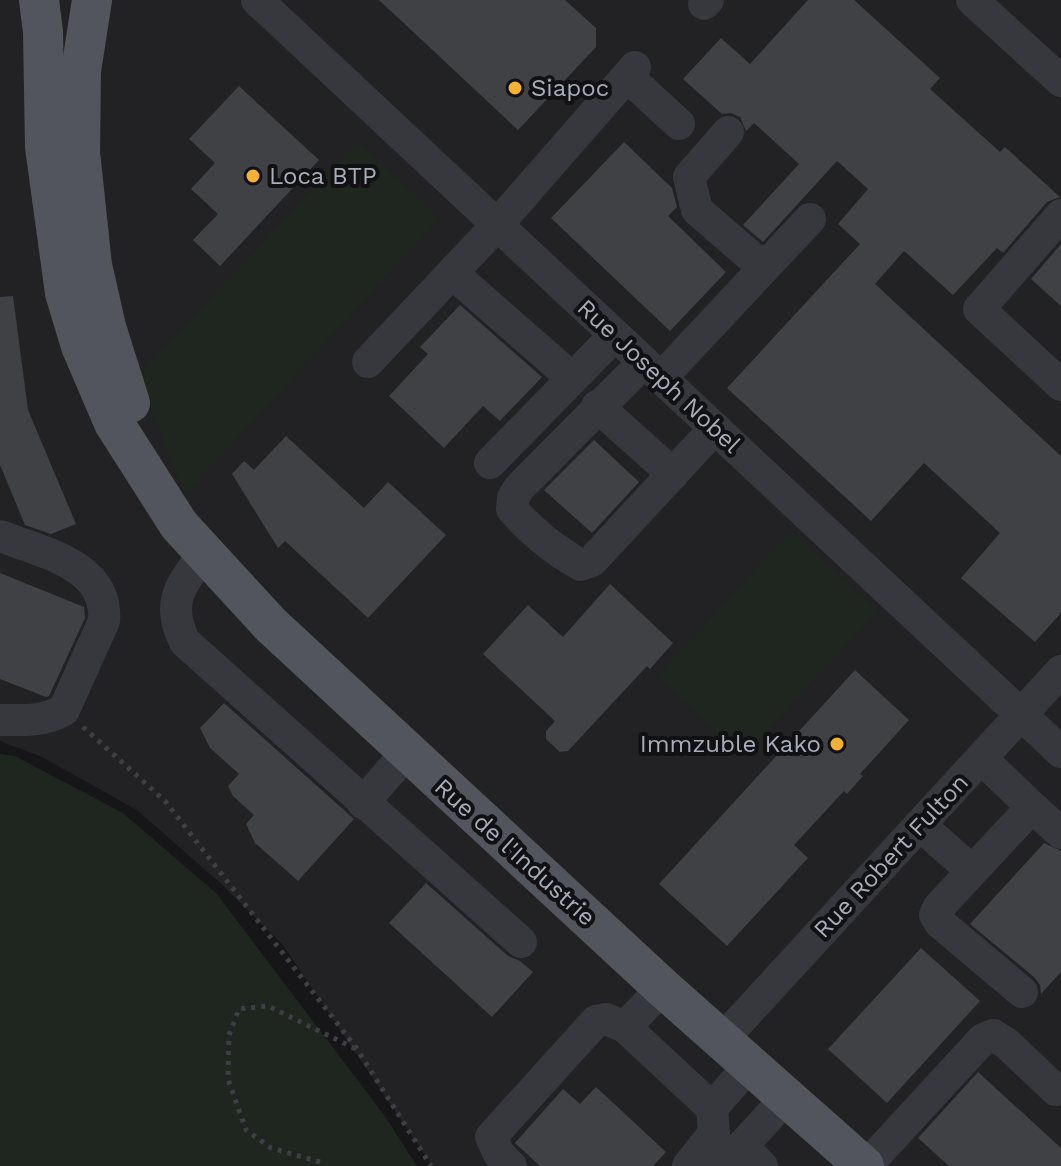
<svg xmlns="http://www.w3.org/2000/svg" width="1061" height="1166" font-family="'Work Sans',sans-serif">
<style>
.built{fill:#222225}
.green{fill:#1e261f}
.building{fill:#404145}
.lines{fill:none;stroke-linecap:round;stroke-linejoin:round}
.path{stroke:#3d3f44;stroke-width:5;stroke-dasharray:4 6;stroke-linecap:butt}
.minor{stroke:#37383d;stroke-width:32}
.major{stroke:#53555c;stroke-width:40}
.poi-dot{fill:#f2b134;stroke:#111113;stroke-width:3}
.labels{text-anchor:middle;stroke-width:8;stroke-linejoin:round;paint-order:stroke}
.poi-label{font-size:24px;fill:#a8adb8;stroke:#111113;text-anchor:start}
.street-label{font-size:24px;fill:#a8adb8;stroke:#111113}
</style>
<rect width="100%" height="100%" fill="#161618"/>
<path class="built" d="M0,0H1061V1166H432L283,945L219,882L137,810L42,757L0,741Z"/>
<g class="green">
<path d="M357,141L440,218L185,495L138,376Z"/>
<path d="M791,530L878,611L743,756L657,677Z"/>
<path d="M0,754L15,756L123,813L216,893L384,1115L417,1166H0Z"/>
</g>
<g class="building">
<path d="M379,0H565L596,28V47L518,130Z"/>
<path d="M808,0H854L940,78L930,89L1000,152L1005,147L1060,197L1047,202L1003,253L997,248L953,295L904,251L875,284L1061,456V613L1035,642L961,578L1000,533L924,463L871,521L727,388L860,244L838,224L868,189L837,161L763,242L743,225L799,164L754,123L746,131L740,117L731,113L722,114L683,79L721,38L750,64Z"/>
<path d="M239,86L319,160L220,266L193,240L218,214L191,189L215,163L189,139Z"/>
<path d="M624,142L672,188L677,207L668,216L726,272L670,331L551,218Z"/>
<path d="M1061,244V306L1031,279Z"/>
<path d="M13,296L28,410L76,524L51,534L25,525L0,465V297Z"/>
<path d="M460,305L542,377L500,421L483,406L444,448L389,396L428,354L420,347Z"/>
<path d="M286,436L364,508L388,482L446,535L368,618L285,541L278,548L232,474L244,461L254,470Z"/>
<path d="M594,440L639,482L592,533L544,490Z"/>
<path d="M0,573L84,607L85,618L49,696L46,697L0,679Z"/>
<path d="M610,584L673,643L650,669L647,666L568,751L560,752L546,739V731L555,721L483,654L528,605L563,637Z"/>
<path d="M855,670L909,720L860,774L863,776L847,794L844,791L794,845L808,858L727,946L659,884Z"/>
<path d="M224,703L354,819L298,881L255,843L246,824L254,815L233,796L228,786L239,774L210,748L200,728Z"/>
<path d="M1044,843L1061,851V972L1041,994L1040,985L1034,977L970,924Z"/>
<path d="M426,883L508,956L520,961L533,972L492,1017L389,923Z"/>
<path d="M921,948L980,1001L887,1103L828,1049Z"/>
<path d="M978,1072L1061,1148V1166H949L918,1138Z"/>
<path d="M596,1087L666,1152L653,1166H540L515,1143L563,1089L580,1104Z"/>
</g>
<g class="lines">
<g class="path">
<path d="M83,727L165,801L357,1049L431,1166"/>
<path d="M320,1162L271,1148L246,1130L228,1079L229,1035L239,1009L268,1006L356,1049"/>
</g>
<g class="minor">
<path d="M257,0L1061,752"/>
<path d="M972,0L1061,81"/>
<path d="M704,4L708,0"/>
<path d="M628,77L679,124"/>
<path d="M728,132L689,177L697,210L764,268"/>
<path d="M1061,215L979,309L1061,385"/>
<path d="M452,273L572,378"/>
<path d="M368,362L497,225L635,67"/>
<path d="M644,362L519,488L513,498L512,509C533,533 553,549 581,565L592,561L715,428"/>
<path d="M661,378L810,219"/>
<path d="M597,406L673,474"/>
<path d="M490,463L615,335"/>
<path d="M0,536C41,552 109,565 104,621L64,710C43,722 23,720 0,720"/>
<path d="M204,555C179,585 166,605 185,642L521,942"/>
<path d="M981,758L1032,807L938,908L935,915L940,923L1022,992"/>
<path d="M363,803L407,752"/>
<path d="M1032,807L1061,833"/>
<path d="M920,825L972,871"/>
<path d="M625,1027L663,988"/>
<path d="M722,1040L1061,671"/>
<path d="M712,1108L750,1065"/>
<path d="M742,1146L762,1166"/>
<path d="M511,1166L499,1154L491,1137L596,1021L606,1019L625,1027L712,1108L714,1133L688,1166"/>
<path d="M717,1166L742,1146L787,1097"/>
<path d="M866,1166L983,1039L993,1035L1006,1043L1056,1090"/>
</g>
<g class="major">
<path d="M39,0L43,32L45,147L65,293L81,346L114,423L179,525L271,625L663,988L864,1166"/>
<path d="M92,0L81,71L80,152L92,265L106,327L130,403"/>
</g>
</g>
<g class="poi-dot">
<circle cx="515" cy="88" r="8"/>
<circle cx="253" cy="176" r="8"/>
<circle cx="837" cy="744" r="8"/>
</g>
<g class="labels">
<g class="poi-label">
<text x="531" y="96">Siapoc</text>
<text x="269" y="184">Loca BTP</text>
<text x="821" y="752" text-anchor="end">Immzuble Kako</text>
</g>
<g class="street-label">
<text transform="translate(659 376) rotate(43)" y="8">Rue Joseph Nobel</text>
<text transform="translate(515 852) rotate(42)" y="8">Rue de l'Industrie</text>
<text transform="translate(891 856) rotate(-47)" y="8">Rue Robert Fulton</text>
</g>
</g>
</svg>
